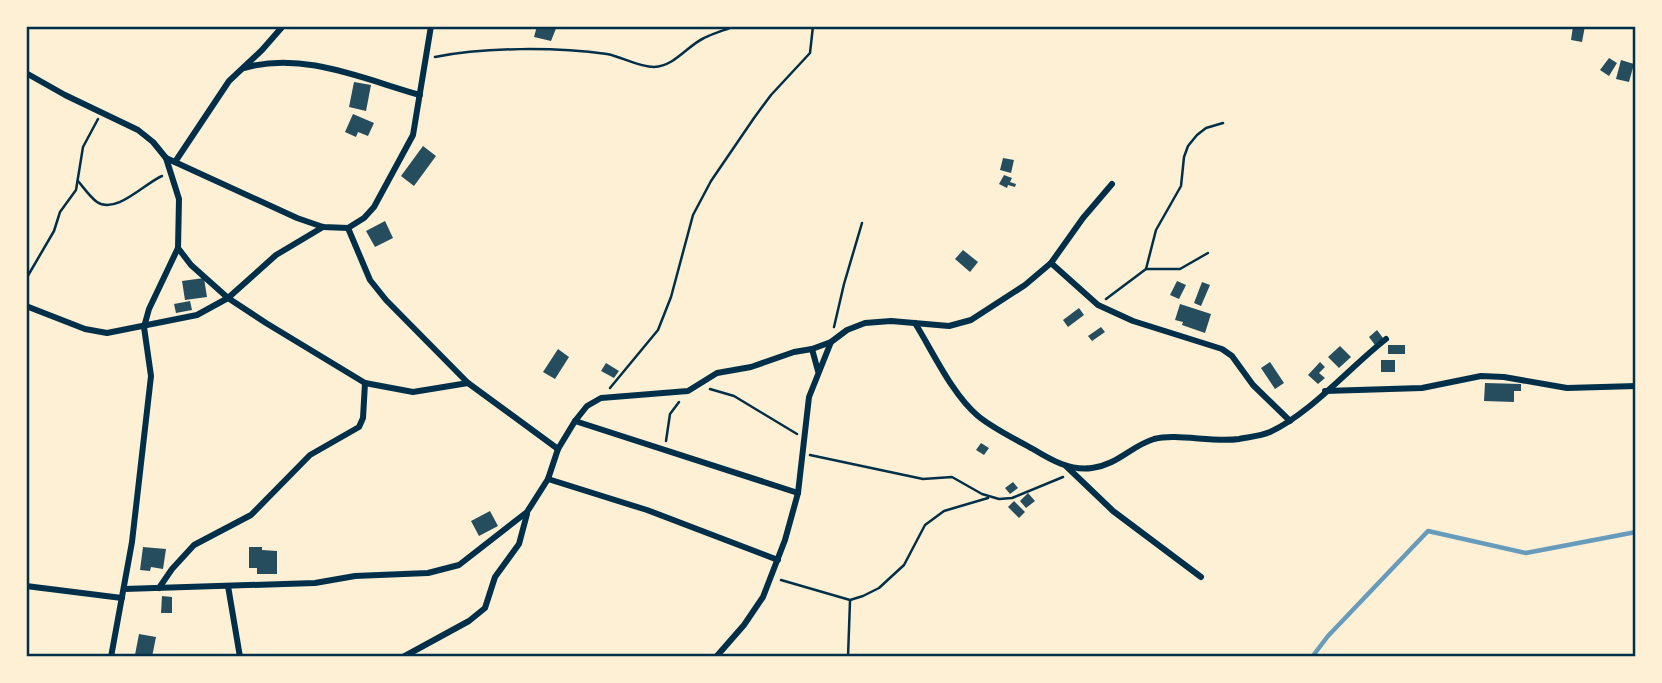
<svg xmlns="http://www.w3.org/2000/svg" width="1662" height="683" font-family="'Asap Condensed',sans-serif">
<style>
.lines{fill:none;stroke-linecap:round;stroke-linejoin:round}
.stream{stroke:#669bbc;stroke-width:4.5}
.building{fill:#264d5e}
.path{stroke:#003049;stroke-width:2.5}
.minor{stroke:#003049;stroke-width:6}
.neatline{fill:none;stroke:#003049;stroke-width:2.5}
</style>
<rect width="100%" height="100%" fill="#fdf0d5"/>
<g class="lines">
<path class="stream" d="M1312,657L1328,636L1428,531L1526,553L1636,532"/>
</g>
<g class="building">
<path d="M537,26H557L551,41L534,37Z"/>
<path d="M1573,26H1585L1582,42L1571,40Z"/>
<path d="M1609,58L1617,63L1609,76L1600,70Z"/>
<path d="M1621,60L1634,64L1629,82L1616,79Z"/>
<path d="M354,82L371,85L366,111L349,107Z"/>
<path d="M353,114L374,123L368,136L358,132L356,137L345,132Z"/>
<path d="M423,146L436,156L414,186L401,176Z"/>
<path d="M1003,158L1014,160L1011,173L1000,170Z"/>
<path d="M1004,175L1012,178L1010,182L1016,184L1015,187L1008,185L1007,188L999,184Z"/>
<path d="M385,221L393,238L375,247L366,231Z"/>
<path d="M963,250L978,262L970,272L955,259Z"/>
<path d="M204,278L207,297L185,300L182,281Z"/>
<path d="M1177,281L1186,285L1179,299L1170,295Z"/>
<path d="M1202,282L1210,285L1201,306L1194,303Z"/>
<path d="M190,301L192,310L176,313L174,304Z"/>
<path d="M1180,304L1211,314L1205,333L1182,325L1183,322L1175,320Z"/>
<path d="M1079,308L1084,315L1068,327L1063,320Z"/>
<path d="M1101,327L1105,332L1092,341L1088,336Z"/>
<path d="M1377,330L1383,338L1375,345L1369,337Z"/>
<rect x="1388" y="345" width="17" height="9"/>
<path d="M1340,346L1351,357L1339,368L1328,357Z"/>
<path d="M558,349L569,357L555,379L543,372Z"/>
<rect x="1381" y="360" width="14" height="12"/>
<path d="M1270,362L1284,383L1275,389L1261,368Z"/>
<path d="M1320,362L1325,367L1319,373L1325,378L1318,384L1308,375Z"/>
<path d="M606,363L619,371L614,378L601,371Z"/>
<path d="M1485,383L1521,384V391H1514V402L1484,401Z"/>
<path d="M981,443L989,448L984,455L976,450Z"/>
<path d="M1013,482L1018,488L1010,494L1005,488Z"/>
<path d="M1028,493L1035,501L1026,508L1020,501Z"/>
<path d="M1014,501L1025,512L1019,518L1008,507Z"/>
<path d="M490,511L498,526L479,536L471,521Z"/>
<path d="M143,547L166,549L163,569L151,567L150,571L140,570Z"/>
<path d="M249,547H262V550L277,551V574H257V568H249Z"/>
<path d="M162,596L172,597V613H161Z"/>
<path d="M139,634L156,637L152,657L135,655Z"/>
</g>
<g class="lines">
<g class="path">
<path d="M112,26H123"/>
<path d="M435,57C485,47 556,47 607,54C623,57 638,67 654,67C675,66 687,46 704,38C714,33 725,30 735,26"/>
<path d="M78,181C84,188 90,197 97,202C116,215 145,183 162,176"/>
<path d="M1146,269L1156,230L1181,186L1184,157L1188,146L1197,135L1206,128L1223,123"/>
<path d="M26,279L54,231L60,212L76,190L83,147L98,119"/>
<path d="M1106,299L1146,269H1180L1208,253"/>
<path d="M834,327L844,284L862,223"/>
<path d="M610,388L658,330L671,297L693,215L711,181L754,118L771,95L810,53L813,26"/>
<path d="M710,389L734,396L797,434"/>
<path d="M666,441L670,414L679,402"/>
<path d="M810,455L923,479L952,477L982,494L999,499L1012,498L1063,477"/>
<path d="M781,580L850,600L863,596L879,588L904,565L925,525L944,511L988,498"/>
<path d="M848,657L850,601"/>
</g>
<g class="minor">
<path d="M244,68C303,51 363,79 420,95"/>
<path d="M26,73L65,95L138,130L153,142L166,158L179,199L178,248L149,309L144,327L151,376L132,542L111,657"/>
<path d="M166,158L297,218L323,227L348,228L364,218L374,207L413,135L431,26"/>
<path d="M175,162L229,81L262,50L283,26"/>
<path d="M348,228L370,280L386,300L468,383L558,449"/>
<path d="M178,248L191,265L228,298L266,323L365,383L413,392L468,383"/>
<path d="M1051,263L1098,305L1133,321L1222,349L1232,356L1253,385L1290,421"/>
<path d="M26,306L85,329L107,333L197,315L228,298L276,255L323,227"/>
<path d="M915,323C933,352 952,394 978,416C994,429 1015,439 1033,449C1051,460 1070,471 1092,468C1117,465 1131,446 1154,439C1177,433 1213,443 1239,439C1249,437 1261,436 1270,432C1311,413 1350,367 1386,339"/>
<path d="M812,349L818,371"/>
<path d="M1325,391L1422,388L1481,376L1504,377L1567,388L1636,386"/>
<path d="M575,421L798,493"/>
<path d="M1066,466L1113,511L1201,577"/>
<path d="M548,479L647,510L778,560"/>
<path d="M26,586L122,598"/>
<path d="M228,586L240,657"/>
<path d="M159,588L172,569L194,545L251,515L310,455L359,427L363,418L365,383"/>
<path d="M124,589L315,583L355,576L428,573L459,565L527,512L548,479L558,449L575,421L587,406L601,398L688,391L717,373L751,367L794,352L812,349L831,342L847,330L865,323L891,321L949,326L971,320L1025,285L1051,263L1083,218L1112,184"/>
<path d="M403,657L469,621L485,608L495,577L519,544L527,514"/>
<path d="M716,657L744,625L763,597L785,540L798,493L809,397L831,342"/>
</g>
</g>
<rect width="1662" height="683" fill="none" stroke="#fdf0d5" stroke-width="56"/>
<rect x="28" y="28" width="1606" height="627" class="neatline"/>
</svg>
